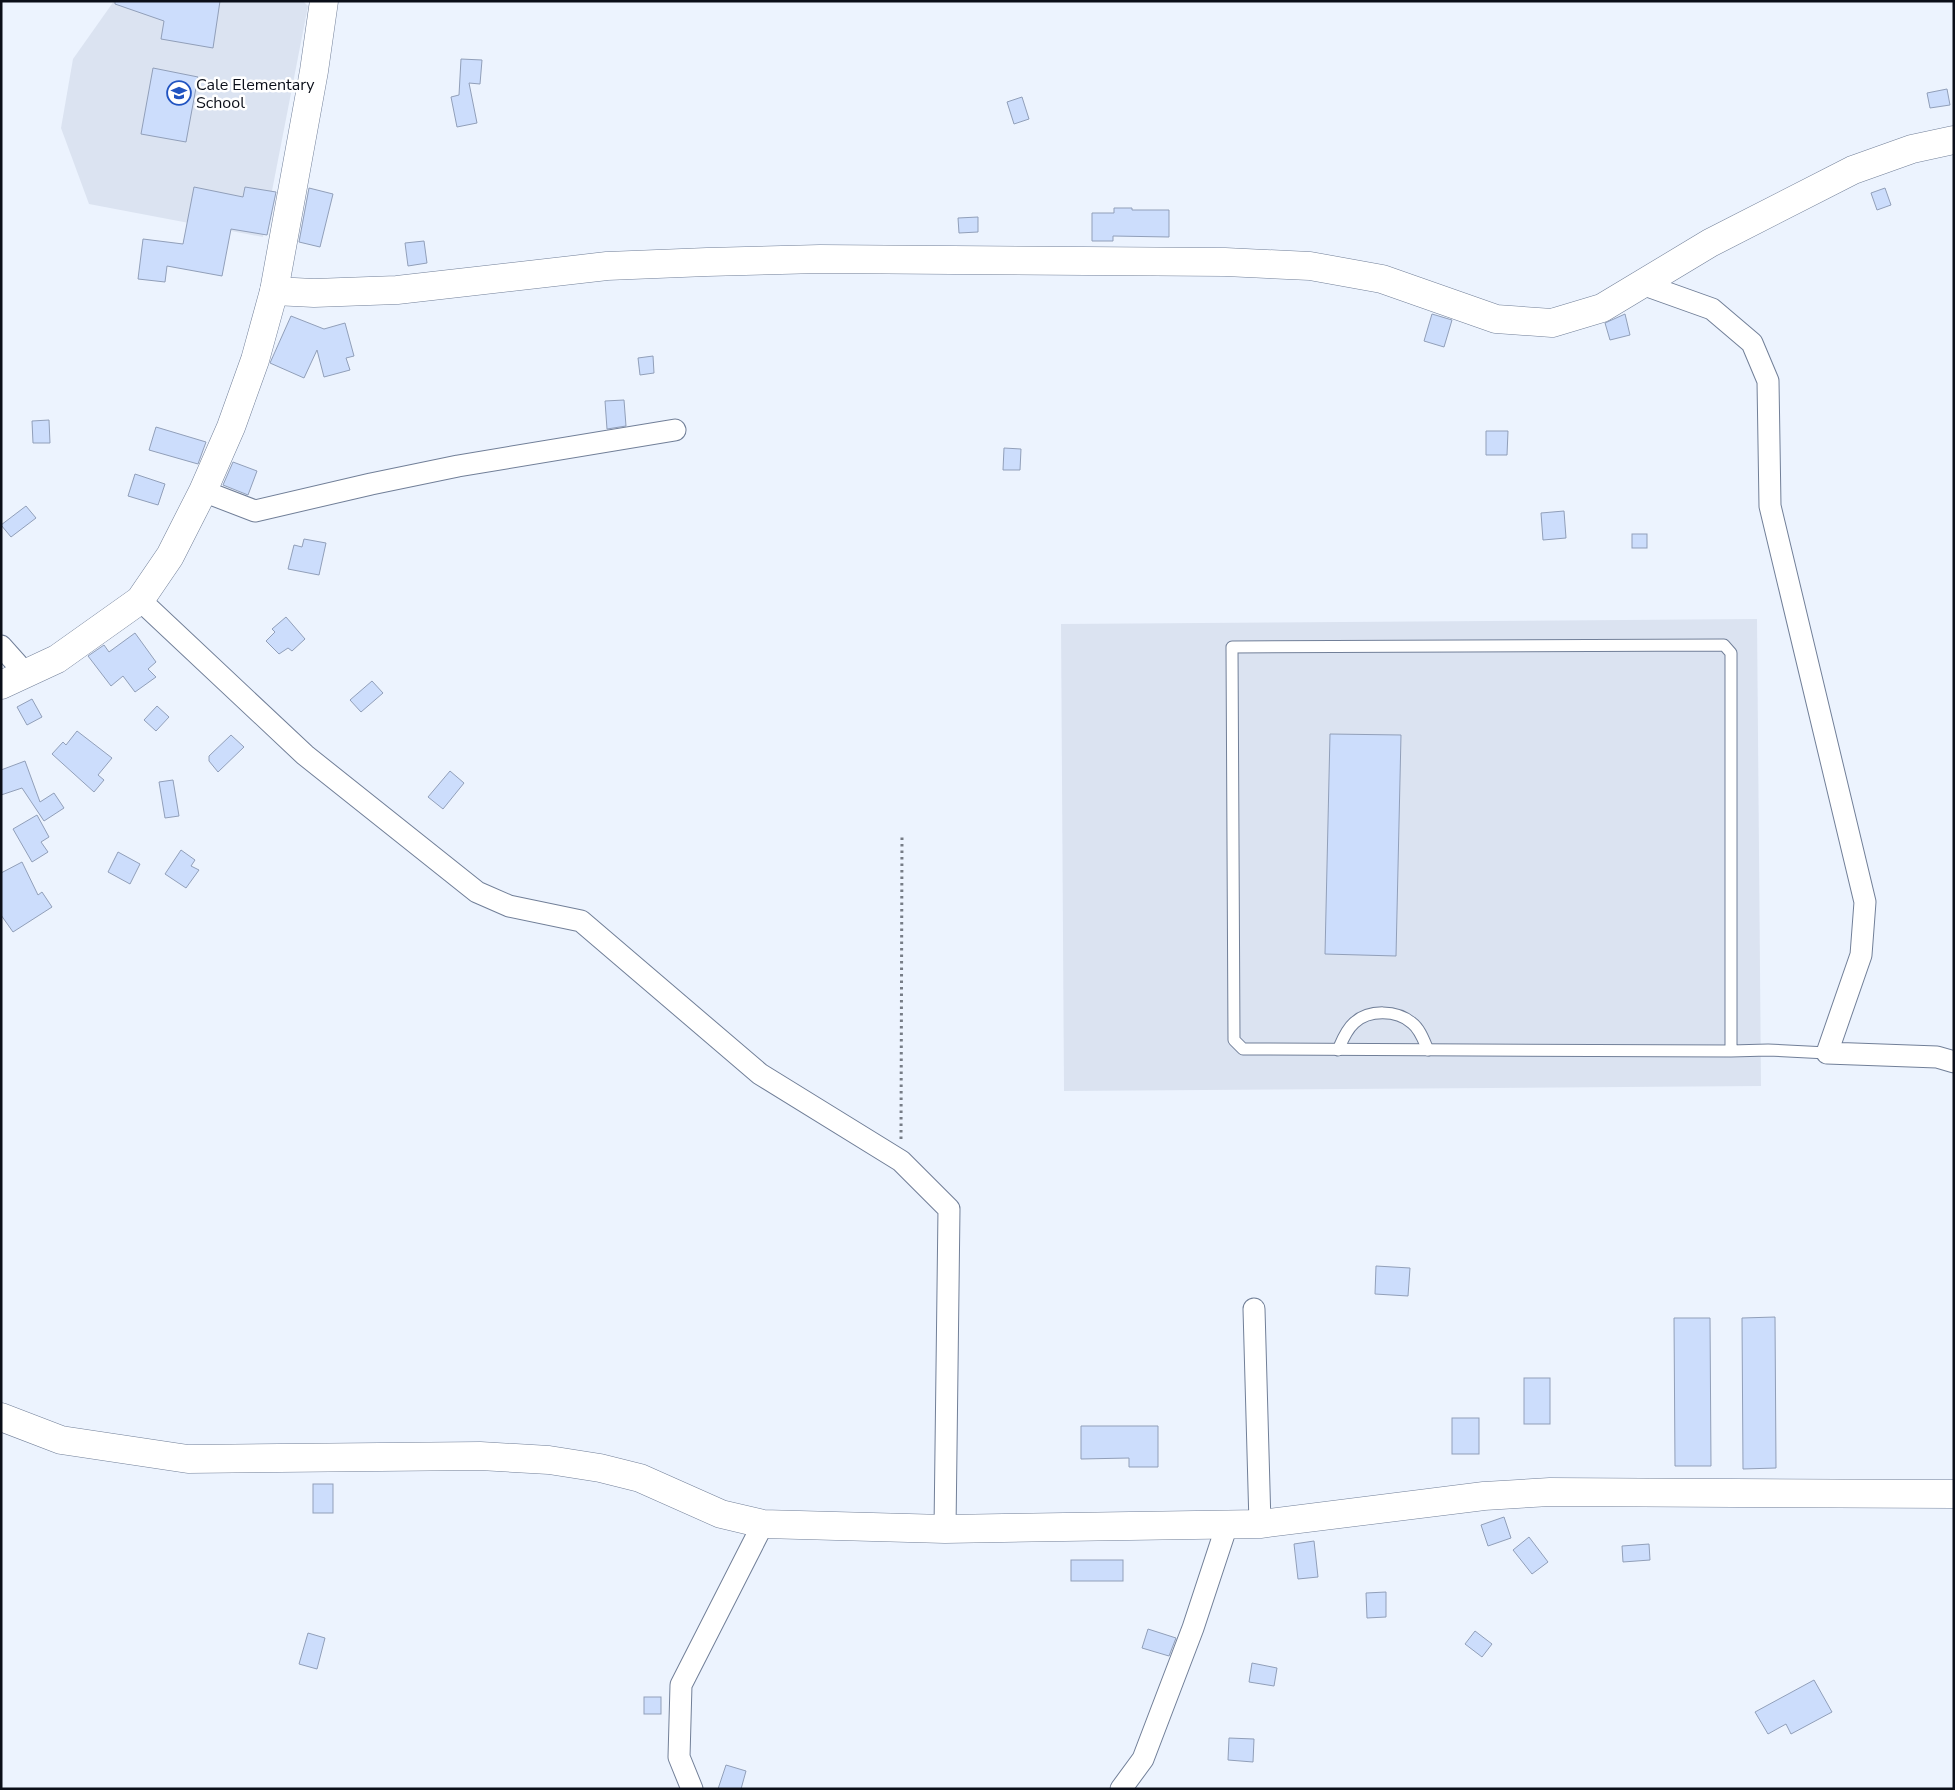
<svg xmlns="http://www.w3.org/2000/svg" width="1955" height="1790" font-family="'Nunito Sans',sans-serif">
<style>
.built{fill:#dbe3f1}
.building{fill:#ccddfc;stroke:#919fb9}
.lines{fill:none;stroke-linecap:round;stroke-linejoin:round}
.lane-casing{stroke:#717f98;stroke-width:13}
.street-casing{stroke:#717f98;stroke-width:23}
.secondary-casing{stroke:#717f98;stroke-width:29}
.path{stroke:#767c86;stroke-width:3;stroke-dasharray:2.5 4;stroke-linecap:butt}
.lane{stroke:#fff;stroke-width:11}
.street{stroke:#fff;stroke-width:21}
.secondary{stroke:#fff;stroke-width:28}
.labels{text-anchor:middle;stroke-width:5;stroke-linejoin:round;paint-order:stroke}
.poi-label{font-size:16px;fill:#0a0e18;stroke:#fff;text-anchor:start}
</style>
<rect width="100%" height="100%" fill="#ecf3fe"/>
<g class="built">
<path d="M114,1H303L308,6L263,237L89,204L61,128L73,59Z"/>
<path d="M1757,619L1761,1086L1064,1091L1061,624Z"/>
</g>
<g class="building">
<path d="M115,1H220L213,48L161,39L164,21L115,4Z"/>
<path d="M461,59L482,60L480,84L469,83L477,123L457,127L451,97L459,95Z"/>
<path d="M153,68L198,77L186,142L141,134Z"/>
<path d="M1947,89L1950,105L1930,108L1927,93Z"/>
<path d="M1022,97L1029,119L1014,124L1007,102Z"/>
<path d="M194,187L243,197L245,187L276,192L267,235L231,229L222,276L167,266L165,282L138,279L143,239L183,244Z"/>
<path d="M309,188L333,194L320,247L299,242Z"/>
<path d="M1885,188L1891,205L1877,210L1871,193Z"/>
<path d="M1114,208H1132V210H1169V237L1113,236V241H1092V213H1114Z"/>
<path d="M978,217V232L959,233L958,218Z"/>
<path d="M424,241L427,263L408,266L405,243Z"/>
<path d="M1432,314L1452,320L1444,347L1424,341Z"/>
<path d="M1625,314L1630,335L1610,340L1605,323Z"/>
<path d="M291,316L324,329L345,323L354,356L346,358L350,370L324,377L317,350L304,378L270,363Z"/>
<path d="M653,356L654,373L640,375L638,358Z"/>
<path d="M624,400L626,426L607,429L605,401Z"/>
<path d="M49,420L50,443H33L32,421Z"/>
<path d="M156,427L206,442L198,464L149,450Z"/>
<path d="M1486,431H1508L1507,455H1486Z"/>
<path d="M1004,448L1021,449L1020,470H1003Z"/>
<path d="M233,462L257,471L248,495L223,485Z"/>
<path d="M135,474L165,484L158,505L128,496Z"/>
<path d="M26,506L36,518L11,537L1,525Z"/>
<path d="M1564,511L1566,538L1543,540L1541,513Z"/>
<rect x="1632" y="534" width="15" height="14"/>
<path d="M304,539L326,543L319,575L288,569L294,545L302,547Z"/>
<path d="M286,617L305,639L292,651L288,648L279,654L266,641L275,632L272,629Z"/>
<path d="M135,633L156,662L148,669L156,677L135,692L123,676L111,686L88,656L104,645L109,652Z"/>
<path d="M372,681L383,693L361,712L350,700Z"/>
<path d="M32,699L42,717L27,725L17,707Z"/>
<path d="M157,706L169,717L156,731L144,720Z"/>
<path d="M77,731L112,758L98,775L104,780L94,792L52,754L63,742L66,745Z"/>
<path d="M1330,734L1401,735L1396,956L1325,954Z"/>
<path d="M231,735L244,747L218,772L209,761V756Z"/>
<path d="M25,761L40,802L54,793L64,808L44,821L22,788L1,795V770Z"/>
<path d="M450,771L464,783L443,809L428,797Z"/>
<path d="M173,780L179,816L165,818L159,782Z"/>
<path d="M37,815L49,837L41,842L48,852L32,862L13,829Z"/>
<path d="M181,850L195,860L191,866L199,870L186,888L165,874Z"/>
<path d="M118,852L140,864L130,884L108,872Z"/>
<path d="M22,862L38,895L42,892L52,907L13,932L1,915V873Z"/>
<path d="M1376,1266L1410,1268L1408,1296L1375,1294Z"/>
<path d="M1775,1317L1776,1468L1743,1469L1742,1318Z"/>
<path d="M1674,1318H1710L1711,1466H1675Z"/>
<rect x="1524" y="1378" width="26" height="46"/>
<rect x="1452" y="1418" width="27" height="36"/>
<path d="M1081,1426H1158V1467H1129V1458L1081,1459Z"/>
<rect x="313" y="1484" width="20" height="29"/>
<path d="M1504,1517L1511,1538L1488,1546L1481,1525Z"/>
<path d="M1529,1537L1548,1562L1532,1574L1513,1550Z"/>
<path d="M1314,1541L1318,1577L1298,1579L1294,1544Z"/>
<path d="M1649,1544L1650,1560L1623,1562L1622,1546Z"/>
<rect x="1071" y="1560" width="52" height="21"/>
<path d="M1386,1592V1617L1367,1618L1366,1593Z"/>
<path d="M1148,1629L1176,1638L1169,1656L1142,1648Z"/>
<path d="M1475,1631L1492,1644L1482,1657L1465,1644Z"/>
<path d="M308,1633L325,1638L317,1669L299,1664Z"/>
<path d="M1252,1663L1277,1668L1274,1686L1249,1682Z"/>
<path d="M1814,1680L1832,1712L1791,1734L1786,1724L1768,1734L1755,1712Z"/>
<rect x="644" y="1697" width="17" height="17"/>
<path d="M1229,1738L1254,1739L1253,1762L1228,1760Z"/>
<path d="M726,1765L746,1771L741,1789H718Z"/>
</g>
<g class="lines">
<g class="lane-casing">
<g id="lane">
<path d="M1338,1050C1342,1041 1346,1030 1354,1023C1369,1009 1397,1010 1412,1023C1420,1029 1424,1041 1428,1050"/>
<path d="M1731,1051V653L1724,645L1232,647L1234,1040L1243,1049L1731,1051L1768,1050L1827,1053"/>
</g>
</g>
<g class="street-casing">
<g id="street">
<path d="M1642,284L1712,309L1752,343L1768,381L1770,506L1865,902L1861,955L1827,1053L1937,1057L1954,1062"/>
<path d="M203,491L255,511L371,484L458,466L675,430"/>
<path d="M140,600L305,755L477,892L509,906L581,921L760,1074L901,1161L949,1209L945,1529"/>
<path d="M1,646L26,674"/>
<path d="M1254,1309L1260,1524"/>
<path d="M692,1789L679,1757L681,1685L763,1524"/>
<path d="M1121,1789L1143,1759L1193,1628L1227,1525"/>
</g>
</g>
<g class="secondary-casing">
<g id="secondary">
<path d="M274,291L314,293L397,290L607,266L707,262L820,259L1225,262L1310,266L1382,279L1496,319L1552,323L1602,308L1710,243L1853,170L1912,149L1954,140"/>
<path d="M1,685L57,659L140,600L170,556L203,491L231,427L255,360L274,291L314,71L324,1"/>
<path d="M1,1417L61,1440L188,1459L480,1456L549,1460L600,1468L640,1478L721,1514L763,1524L945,1529L1260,1524L1484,1496L1550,1492L1954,1494"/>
</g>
</g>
<path class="path" d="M901,1139L902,834"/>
<use href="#lane" class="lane"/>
<use href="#street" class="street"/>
<use href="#secondary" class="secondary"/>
</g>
<defs>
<g id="school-ring" transform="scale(1.25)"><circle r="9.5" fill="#fff" stroke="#2154c1" stroke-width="1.5"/><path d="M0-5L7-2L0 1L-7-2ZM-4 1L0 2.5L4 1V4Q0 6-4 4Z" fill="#2154c1"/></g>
</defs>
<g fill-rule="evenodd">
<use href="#school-ring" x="179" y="93"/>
</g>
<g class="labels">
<g class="poi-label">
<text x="196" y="90">Cale Elementary<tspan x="196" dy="18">School</tspan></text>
</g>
</g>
<rect width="1955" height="1790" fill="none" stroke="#0a0e18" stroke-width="5"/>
</svg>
